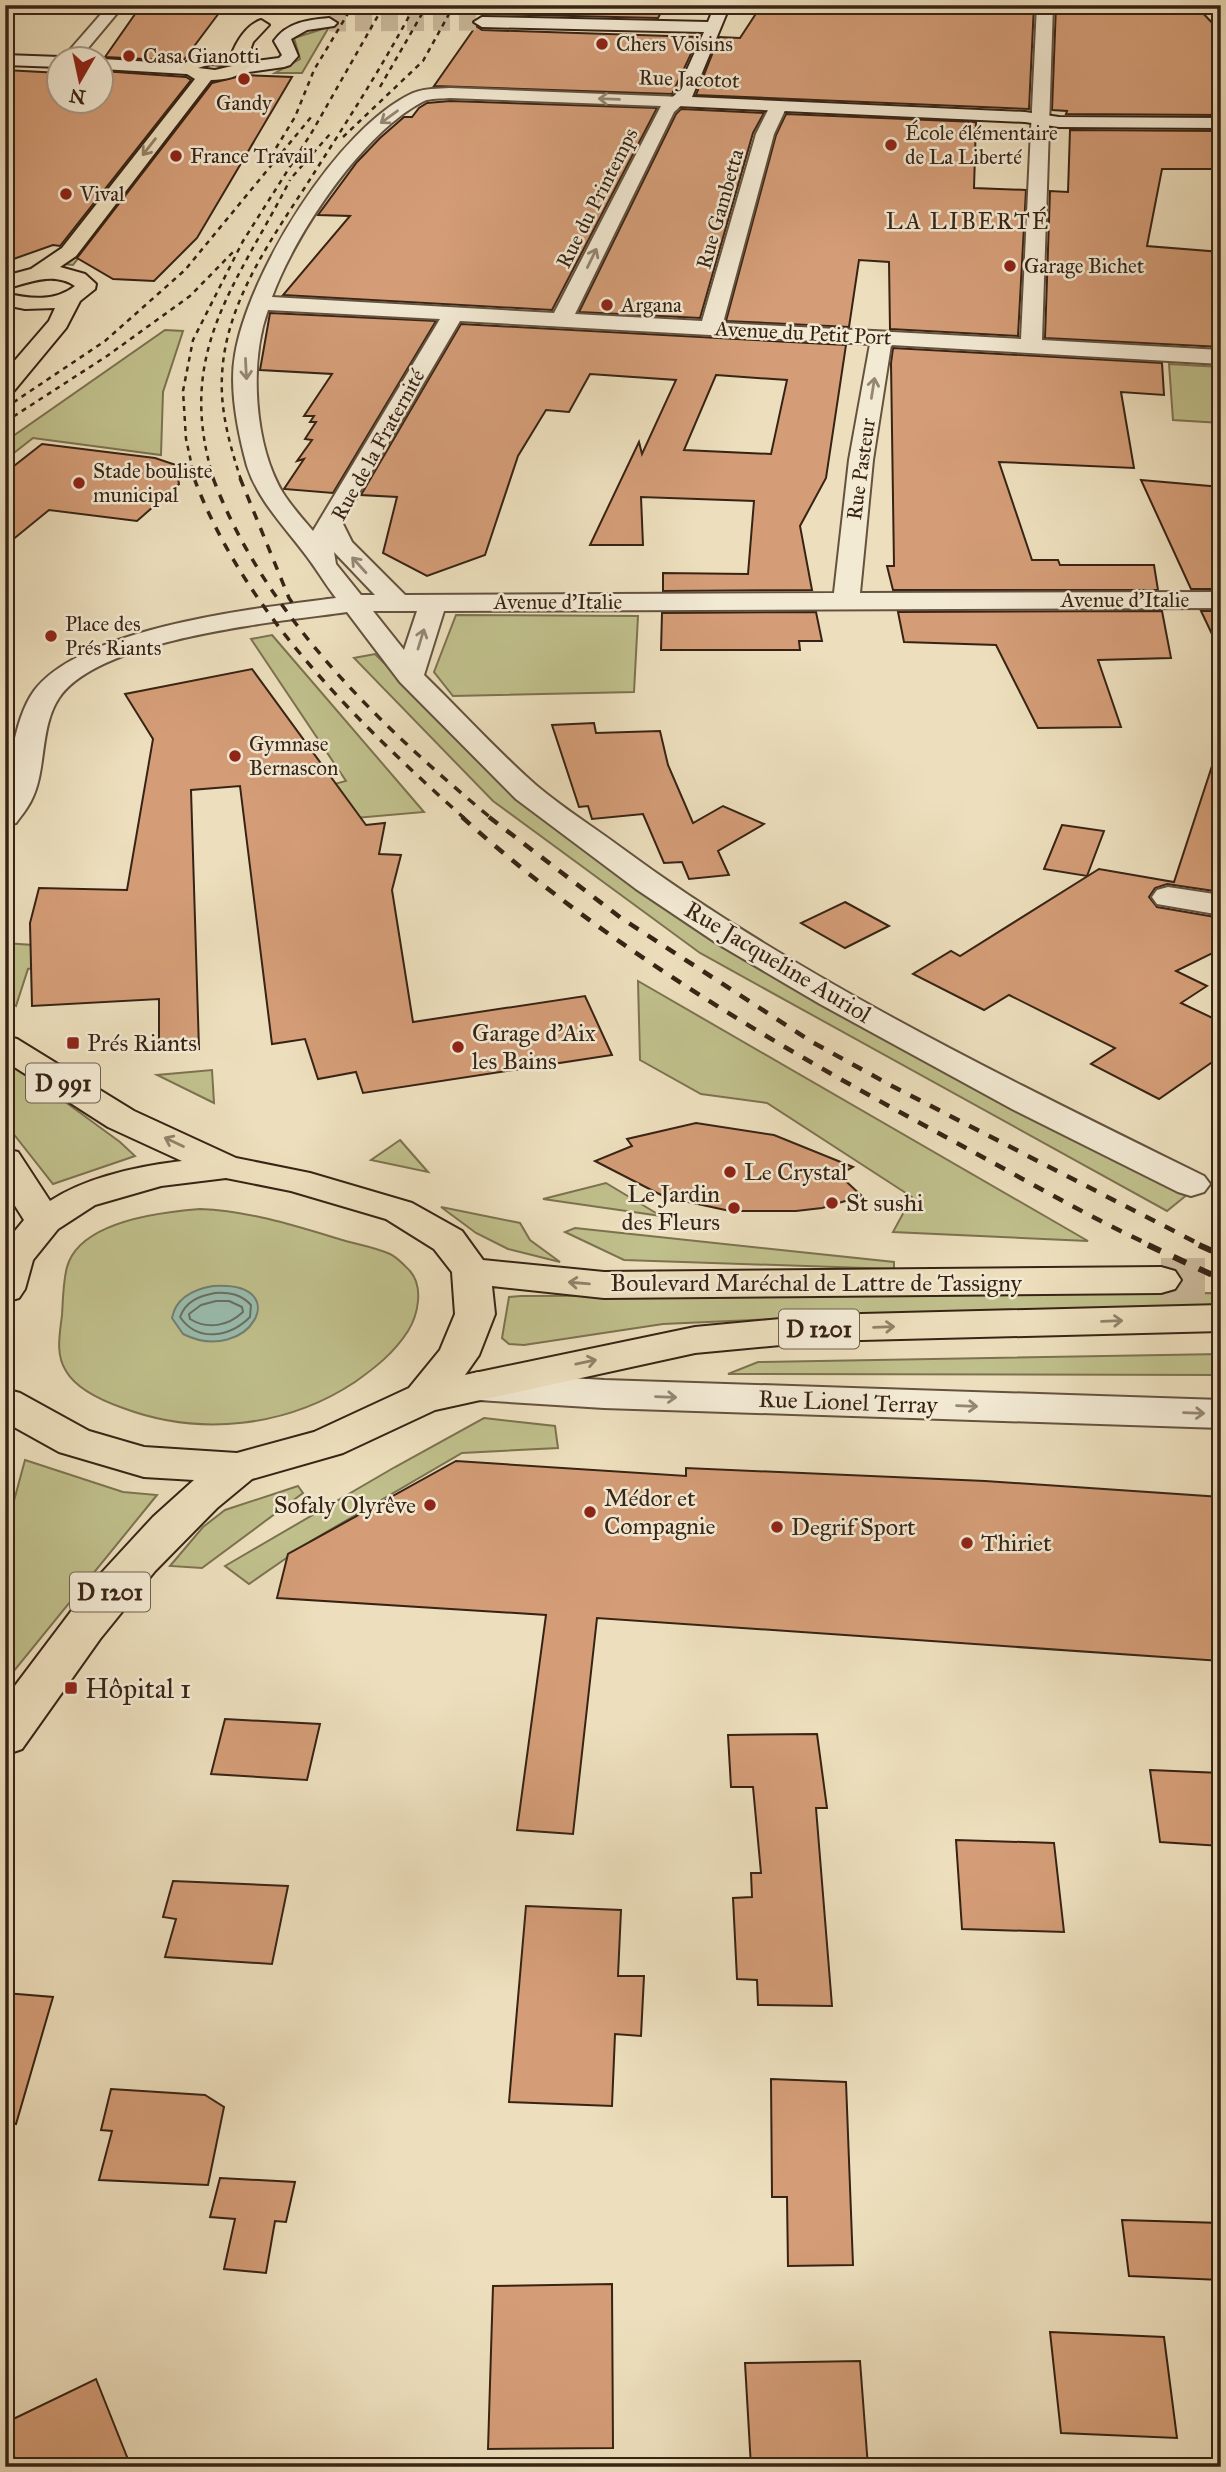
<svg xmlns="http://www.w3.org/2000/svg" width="1226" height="2472" font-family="'IM FELL Great Primer',serif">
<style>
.green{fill:#c0c08c;stroke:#7c7250;stroke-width:2}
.water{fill:#99bdaf;stroke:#727f71;stroke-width:2}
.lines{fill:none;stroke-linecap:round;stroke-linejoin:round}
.shore{stroke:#687062;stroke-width:2}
.building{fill:#d49d77;stroke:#372315;stroke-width:2;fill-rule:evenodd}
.secondary-tunnel{stroke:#c9b99b;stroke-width:17;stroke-dasharray:17 9;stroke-linecap:butt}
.primary-tunnel{stroke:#c9b99b;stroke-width:44;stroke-dasharray:44 22;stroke-linecap:butt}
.street-casing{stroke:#64523f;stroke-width:4}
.secondary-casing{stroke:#372315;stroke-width:4}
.primary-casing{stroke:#372315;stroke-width:4}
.street{fill:#f3ead4;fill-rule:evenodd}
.secondary{fill:#f3ead4;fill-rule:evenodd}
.primary{fill:#eddfbd;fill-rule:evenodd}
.rail-far3{stroke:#372315;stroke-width:2.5;stroke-dasharray:5 5;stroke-linecap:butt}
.rail-far2{stroke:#372315;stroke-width:3.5;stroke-dasharray:9 9;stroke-linecap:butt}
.rail-far1{stroke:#372315;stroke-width:4.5;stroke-dasharray:11 11;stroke-linecap:butt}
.rail{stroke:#372315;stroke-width:6;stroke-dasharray:14 14;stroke-linecap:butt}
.oneway{stroke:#958674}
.oneway2{stroke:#928169}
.poi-dot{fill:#8f2418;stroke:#f3ead4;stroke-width:2.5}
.labels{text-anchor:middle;stroke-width:5;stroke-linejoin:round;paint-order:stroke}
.far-poi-label{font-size:21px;fill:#372315;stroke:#f3ead4;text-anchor:start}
.far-street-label{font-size:21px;fill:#372315;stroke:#f3ead4}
.far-quarter-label{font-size:23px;letter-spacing:2px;fill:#372315;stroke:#f3ead4}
.shield{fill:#f3ead4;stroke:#6f5f4e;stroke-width:2}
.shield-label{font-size:23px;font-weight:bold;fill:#372315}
.street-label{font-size:24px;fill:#372315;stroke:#f3ead4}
.poi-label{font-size:24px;fill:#372315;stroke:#f3ead4;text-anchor:start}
.near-poi-label{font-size:28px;fill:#372315;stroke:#f3ead4;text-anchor:start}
</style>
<rect width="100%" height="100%" fill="#eddfbd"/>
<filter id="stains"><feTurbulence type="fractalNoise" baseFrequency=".00286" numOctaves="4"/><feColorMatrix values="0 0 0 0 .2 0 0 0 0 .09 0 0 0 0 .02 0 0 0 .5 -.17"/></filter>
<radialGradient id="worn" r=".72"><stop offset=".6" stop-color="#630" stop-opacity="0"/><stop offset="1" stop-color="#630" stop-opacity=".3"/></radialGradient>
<g class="green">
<path d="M329,27L302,73H275L300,59L294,38Z"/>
<path d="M206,79L215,80L73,265L63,264Z"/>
<path d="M165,330L183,331L163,392L161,455L33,438L5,460V437L13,436Z"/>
<path d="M1169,364L1221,367V423L1173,420Z"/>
<path d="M456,615L638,616L634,692L453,696L434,672Z"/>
<path d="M272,635L424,812L344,819L319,788L346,781L251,639Z"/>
<path d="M375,654L516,795L721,943L1188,1194L1167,1211L700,953L493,801L354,658Z"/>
<path d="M5,943L61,947L57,964L28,969L16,1006L5,999Z"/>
<path d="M638,981L1088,1241L893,1232L912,1197L767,1103L701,1094L640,1060Z"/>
<path d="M5,1058L120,1142L135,1156L53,1184L5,1123Z"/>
<path d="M212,1070L214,1103L157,1075Z"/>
<path d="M400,1140L428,1172L371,1160Z"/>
<path d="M606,1183L661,1216L543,1199Z"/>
<path d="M441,1207L520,1223L530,1240L560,1262L508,1249L476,1233Z"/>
<path d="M200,1209C249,1211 293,1225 339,1239C355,1244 375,1247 390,1254C397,1257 405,1266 410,1271C424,1287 418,1315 408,1331C394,1353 376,1367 355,1382C287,1427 200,1437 123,1408C103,1401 77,1390 66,1371C55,1354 60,1333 62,1315C63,1300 63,1282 67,1267C80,1221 161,1212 200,1209Z"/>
<path d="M575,1228L894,1262V1269L624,1260L565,1232Z"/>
<path d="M1221,1293V1308L868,1315L663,1324L524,1345L509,1344L502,1338L509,1297L521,1296Z"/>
<path d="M1221,1354V1375L728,1374L758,1362Z"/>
<path d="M484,1418L555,1426L558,1448L462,1453L311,1541L249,1584L225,1566L395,1467Z"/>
<path d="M25,1460L123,1492L157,1495L5,1682V1534Z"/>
<path d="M298,1486L303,1493L202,1568L170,1566L203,1527L225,1510Z"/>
</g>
<path class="water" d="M213,1286C297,1280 249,1367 183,1334L172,1318C176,1297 195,1289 213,1286Z"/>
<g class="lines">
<g class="shore">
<path d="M215,1293C229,1292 241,1294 251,1305L250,1317C230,1337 198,1343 180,1317C186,1301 199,1296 215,1293Z"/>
<path d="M216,1301H229L242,1307L243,1312C228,1326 208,1330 190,1319L189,1314L201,1305Z"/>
</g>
</g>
<g class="building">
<path d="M491,5H665L658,18L485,14Z"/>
<path d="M891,5H1034L1029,109L696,95L719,37L740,38L759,9L892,12Z"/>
<path d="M1056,5H1195L1221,32V115L1066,114L1067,111L1052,110Z"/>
<path d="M140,7L222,9L183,61L105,57Z"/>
<path d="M476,26L482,30L699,37L672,94L434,86Z"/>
<path d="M5,70L60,73V102H102V71L186,77L191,80L60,246L53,245L5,262Z"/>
<path d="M244,75L292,77L197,238L154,281L113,279L77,258L212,83Z"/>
<path d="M450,101L657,108L552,310L283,295L350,216L318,215L357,162L380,138L404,117H412L419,108L427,103Z"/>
<path d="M681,109L764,113L753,133L700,318L579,312L676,114Z"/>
<path d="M786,114L976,122L974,188L1026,190L1018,336L890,329L889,262L859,260L849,327L726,321L776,135Z"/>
<path d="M1070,130L1221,131V169H1162L1147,246L1221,252V347L1045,338L1050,191L1068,192Z"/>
<path d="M270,313L436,321L333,493L284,489L304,459L297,461L312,440L305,439L316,422H310L314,416H304L332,374L260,370Z"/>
<path d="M461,324L846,345L826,478L800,526L812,590L663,591V573L748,574L754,501L641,497L643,545H590L639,442L642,454L676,380L590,374L569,412L546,410L518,456L485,555L427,576L383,553L397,497L361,495ZM716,375L787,380L771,454L684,450Z"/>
<path d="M893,348L1162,363L1164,395L1121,392L1134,468L999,462L1032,560H1058L1060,565H1154L1158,590H893L887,566H894L891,363Z"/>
<path d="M42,444L155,458L176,465L179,484L137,521L49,510L5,546V473Z"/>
<path d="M1141,480L1221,487V589H1191Z"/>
<path d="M1162,611L1171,658L1098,660L1121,727L1038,728L996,645L904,642L898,612Z"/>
<path d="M1201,611H1221V653Z"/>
<path d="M816,612L822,641H799L800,650H661L662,613Z"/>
<path d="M252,669L366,825L385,823L379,854L401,855L392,890L413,1022L585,996L612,1055L363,1093L356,1072L318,1079L305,1039L272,1044L240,786L191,790L199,1049L159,1052V999L32,1006L30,923L39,888L127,890L153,739L125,694Z"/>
<path d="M594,723L596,733L660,731L668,765L693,823L723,806L764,824L718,851L729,875L689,879L682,862L664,863L643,814L592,819L588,806L579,807L552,725Z"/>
<path d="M1213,763L1221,764V892L1167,884L1155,888L1149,897L1157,907L1221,918V949L1176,971L1207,986L1181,1003L1221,1022V1056L1159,1099L1091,1064L1115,1048L1009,995L984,1010L913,974L951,951L960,956L1099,869L1174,882Z"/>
<path d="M1062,825L1104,831L1087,876L1044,869Z"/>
<path d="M845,902L889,926L845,948L801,923Z"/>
<path d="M696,1123L774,1135L853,1167L839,1175L862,1196L822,1208L796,1211H730L665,1197L595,1161L632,1146L627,1139Z"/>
<path d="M456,1461L686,1476V1468L985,1481L1221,1497V1661L597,1618L573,1834L517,1830L546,1615L277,1598L288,1554Z"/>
<path d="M225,1719L320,1724L307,1780L211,1774Z"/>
<path d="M817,1734L827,1808H816L832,2006L758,2005L757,1980L737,1979L733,1898L752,1897L751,1873H761L753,1787H731L728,1735Z"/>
<path d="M1150,1770L1221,1773V1846L1160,1842Z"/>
<path d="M956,1840L1054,1843L1064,1932L962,1929Z"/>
<path d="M173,1881L288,1886L272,1964L165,1957L176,1919L163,1917Z"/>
<path d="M526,1906L621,1910L618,1976H644L641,2036L615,2034L612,2106L509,2102Z"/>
<path d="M5,1993L53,1997L16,2124L5,2122Z"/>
<path d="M771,2079L846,2082L853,2265L788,2266L787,2197H772Z"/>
<path d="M111,2089L205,2095L224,2107L208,2185L99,2180L112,2131L101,2130Z"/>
<path d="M220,2178L295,2182L286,2222L275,2221L266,2273L224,2269L235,2219L210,2217Z"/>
<path d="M1122,2220L1221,2223V2280L1129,2276Z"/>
<path d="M612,2284L613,2448L488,2449L493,2286Z"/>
<path d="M1050,2332L1164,2337L1177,2438L1061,2433Z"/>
<path d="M860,2361L868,2467H751L745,2363Z"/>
<path d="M96,2379L131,2467H18L5,2431V2423Z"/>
</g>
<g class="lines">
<path class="secondary-tunnel" d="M329,23L482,22"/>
<path class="primary-tunnel" d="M1161,1280H1221"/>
<g class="street-casing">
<g id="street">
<path d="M109,5H124L78,60H61Z"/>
<path d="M1037,5H1053L1042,340L1221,350V364L891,345L873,460L860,593L1221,592V608L444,611L424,675C462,712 498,752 537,786C563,808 592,826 619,846C799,979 1004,1077 1204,1176L1210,1184L1204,1192L1191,1196L1178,1192L1012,1109L820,1004L718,944L636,889L516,799L400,682L347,612C278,622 99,638 59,698C39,728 47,771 31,801C27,809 21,816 16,823L5,826C5,790 12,721 34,691C82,627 258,608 336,598C325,584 316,568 305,554C284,526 258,500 247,466C238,433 229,389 235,355C248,274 337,128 413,93C425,88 438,89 450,88L683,97L686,101L674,112L575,314L702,321L756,134L772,102H784L787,106L774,134L723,323L1021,339ZM450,98L661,106L554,313L272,297C295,234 363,132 424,101C431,98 441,99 450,98ZM268,310L440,319L313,531C303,519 292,507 283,493C254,445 249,362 268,310ZM460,321L870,344L849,460L834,593L405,595L352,542L342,522ZM334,552L375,595H361L336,564ZM373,611H417L404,650Z"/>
<path d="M1168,887L1221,895V915L1157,904L1152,897L1157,890Z"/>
<path d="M478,1372L604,1380L1221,1400V1428L604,1408L478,1400L463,1396L457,1386L463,1376Z"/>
</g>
</g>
<g class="secondary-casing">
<g id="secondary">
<path d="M715,5H730L692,97L1025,112L1059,117L1221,118V128L1059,127L1025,122L677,106L668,101L676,94L704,32L482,27L474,22L482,17L708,22Z"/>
<path d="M329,18L337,23L334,26L307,30L291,39L298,56L290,65L284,67L241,73L233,68L241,63L279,58L282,55L274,41C287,22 308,20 329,18Z"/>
<path d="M5,55L60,57L66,60H60V67L5,65Z"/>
<path d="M102,59L187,64L195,69L187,74L102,69Z"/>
</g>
</g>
<g class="primary-casing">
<g id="primary">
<path d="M261,20L269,25L253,42L246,61L250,66C240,77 225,80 211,80L76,256L60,267L85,274L96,284L95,289L80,301L66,328L13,392L5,394V372L49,321L55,308L25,309L5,305V293C29,299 55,302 75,286C53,271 28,283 5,289V276L31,269L62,248L195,79L179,69C191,53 212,54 231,56C236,42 246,25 261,20ZM211,64L232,66L215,70L198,68Z"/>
<path d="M5,1036L17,1039L134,1111L236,1158L310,1173L412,1203L462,1231L483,1260L604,1272L1161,1267L1175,1271L1181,1280L1175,1289L1161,1293L604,1298L492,1286L495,1314L479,1355L465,1375L695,1327L823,1315L1221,1305V1331L823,1341L695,1353L435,1410L343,1453L252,1479L217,1508L155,1571L100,1639L22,1749L5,1755V1699L94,1581L153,1517L194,1480L144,1477L59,1452L5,1422V1389L20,1393L89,1431L144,1447L237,1453L314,1432L409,1388L440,1350L455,1314L452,1272L434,1249L386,1219L291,1191L226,1178L161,1186L95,1205L58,1229L33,1260L25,1289L19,1298L5,1302V1243L24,1220L5,1190V1149L18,1152L50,1201C87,1177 139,1166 182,1161L108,1127L5,1061Z"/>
</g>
</g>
<use href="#street" class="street"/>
<use href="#secondary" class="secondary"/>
<use href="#primary" class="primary"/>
<g class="rail-far3">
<path d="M380,87L427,5"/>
<path d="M343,137L423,61L454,5"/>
<path d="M276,148L295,117L314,70L353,5"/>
<path d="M293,176L330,134"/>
<path d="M5,408L105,341L185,270L312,116"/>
<path d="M5,422L107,356L190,296L234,251"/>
<path d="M195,480L186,439L183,391L193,340L243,241L312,132L384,5"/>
<path d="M214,480C174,353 236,286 290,180"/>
<path d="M241,480C230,446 220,411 222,376C225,299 277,232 316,170C351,115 385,62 415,5"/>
</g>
<g class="rail-far2">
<path d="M194,478C245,614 358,723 464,818"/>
<path d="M213,478C265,616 380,726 491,818"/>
<path d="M240,478L289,598L296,608"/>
</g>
<g class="rail-far1">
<path d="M462,817C608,949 782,1049 955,1142C1020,1177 1085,1215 1152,1246"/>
<path d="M489,817L621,918L812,1042L892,1086L1203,1246"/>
</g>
<g class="rail">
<path d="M1148,1245L1221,1279"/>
<path d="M1199,1245L1221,1255"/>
</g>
</g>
<defs><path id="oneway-shaft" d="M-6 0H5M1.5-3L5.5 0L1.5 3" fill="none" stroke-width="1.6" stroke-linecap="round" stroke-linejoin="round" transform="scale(1.75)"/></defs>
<g class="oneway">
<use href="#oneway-shaft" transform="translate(609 99) rotate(-178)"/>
<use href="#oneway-shaft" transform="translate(389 117) rotate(144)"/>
<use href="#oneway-shaft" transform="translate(592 258) rotate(-64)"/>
<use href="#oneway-shaft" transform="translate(246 369) rotate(87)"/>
<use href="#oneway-shaft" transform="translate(873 388) rotate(-81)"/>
<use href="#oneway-shaft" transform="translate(359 565) rotate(-132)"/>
<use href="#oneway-shaft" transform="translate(421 639) rotate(-73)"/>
<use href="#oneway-shaft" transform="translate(666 1397) rotate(2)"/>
<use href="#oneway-shaft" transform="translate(967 1406) rotate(2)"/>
<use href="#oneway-shaft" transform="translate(1194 1413) rotate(2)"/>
</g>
<g class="oneway2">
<use href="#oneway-shaft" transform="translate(149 147) rotate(128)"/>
<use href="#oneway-shaft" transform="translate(174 1142) rotate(-155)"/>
<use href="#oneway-shaft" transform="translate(579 1283) rotate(-175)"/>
<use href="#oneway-shaft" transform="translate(1112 1321) rotate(-2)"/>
<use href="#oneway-shaft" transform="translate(884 1327) rotate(-2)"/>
<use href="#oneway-shaft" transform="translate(586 1362) rotate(-12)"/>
</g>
<g class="poi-dot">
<circle cx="602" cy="44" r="7"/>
<circle cx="129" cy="56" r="7"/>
<circle cx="244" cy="79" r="7"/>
<circle cx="891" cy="145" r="7"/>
<circle cx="176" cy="156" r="7"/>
<circle cx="66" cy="194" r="7"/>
<circle cx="1010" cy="266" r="7"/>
<circle cx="607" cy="305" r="7"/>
<circle cx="79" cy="483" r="7"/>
<circle cx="51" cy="636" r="7"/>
<circle cx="235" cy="756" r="7"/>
<rect x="66" y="1036" width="14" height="14" rx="3.5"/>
<circle cx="458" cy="1047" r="7"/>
<circle cx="730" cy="1172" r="7"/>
<circle cx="832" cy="1203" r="7"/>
<circle cx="734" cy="1208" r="7"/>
<circle cx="430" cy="1505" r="7"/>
<circle cx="590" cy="1512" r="7"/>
<circle cx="777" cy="1527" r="7"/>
<circle cx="967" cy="1543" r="7"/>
<rect x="64" y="1681" width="14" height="14" rx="3.5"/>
</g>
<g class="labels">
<g class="far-poi-label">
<text x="616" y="51">Chers Voisins</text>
<text x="143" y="63">Casa Gianotti</text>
<text x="244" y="110" text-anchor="middle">Gandy</text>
<text x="905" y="140">École élémentaire<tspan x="905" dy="24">de La Liberté</tspan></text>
<text x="190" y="163">France Travail</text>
<text x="80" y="201">Vival</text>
<text x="1024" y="273">Garage Bichet</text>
<text x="621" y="312">Argana</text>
<text x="93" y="478">Stade bouliste<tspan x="93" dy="24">municipal</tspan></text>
<text x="65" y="631">Place des<tspan x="65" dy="24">Prés Riants</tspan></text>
<text x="249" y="751">Gymnase<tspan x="249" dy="24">Bernascon</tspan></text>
</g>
<g class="far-street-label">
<text transform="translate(689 79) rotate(2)" y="7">Rue Jacotot</text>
<text transform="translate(597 198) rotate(-63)" y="7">Rue du Printemps</text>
<text transform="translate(720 209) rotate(-74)" y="7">Rue Gambetta</text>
<text transform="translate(803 333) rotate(3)" y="7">Avenue du Petit Port</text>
<text transform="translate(378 445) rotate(-61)" y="7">Rue de la Fraternité</text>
<text transform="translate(861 469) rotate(-82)" y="7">Rue Pasteur</text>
<text x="1125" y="607">Avenue d'Italie</text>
<text x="558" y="609">Avenue d'Italie</text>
</g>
<g class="far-quarter-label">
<text x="968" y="229">LA LIBERTÉ</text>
</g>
<g class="shield">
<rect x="26" y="1063.5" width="74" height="39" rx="5"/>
<rect x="779" y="1309.5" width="80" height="39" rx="5"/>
<rect x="70" y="1572.5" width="80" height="39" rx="5"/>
</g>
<g class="shield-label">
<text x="63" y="1091">D 991</text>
<text x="819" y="1337">D 1201</text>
<text x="110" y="1600">D 1201</text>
</g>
<g class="street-label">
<text transform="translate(778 962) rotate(31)" y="8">Rue Jacqueline Auriol</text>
<text x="816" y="1291">Boulevard Maréchal de Lattre de Tassigny</text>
<text transform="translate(848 1402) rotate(2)" y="8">Rue Lionel Terray</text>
</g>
<g class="poi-label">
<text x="472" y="1041">Garage d'Aix<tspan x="472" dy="28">les Bains</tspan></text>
<text x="87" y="1051">Prés Riants</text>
<text x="744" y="1180">Le Crystal</text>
<text x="720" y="1202" text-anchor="end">Le Jardin<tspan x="720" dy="28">des Fleurs</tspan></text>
<text x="846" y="1211">St sushi</text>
<text x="604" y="1506">Médor et<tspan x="604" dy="28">Compagnie</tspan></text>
<text x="416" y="1513" text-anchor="end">Sofaly Olyrêve</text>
<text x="791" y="1535">Degrif Sport</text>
<text x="981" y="1551">Thiriet</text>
</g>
<g class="near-poi-label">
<text x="85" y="1698">Hôpital 1</text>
</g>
</g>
<rect width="1226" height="2472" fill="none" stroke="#eddfbd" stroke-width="28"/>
<rect x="7" y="7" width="1212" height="2458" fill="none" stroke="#372315" stroke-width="3.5"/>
<rect x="14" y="14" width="1198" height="2444" fill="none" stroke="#372315" stroke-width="2"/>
<g transform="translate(80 80) rotate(189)"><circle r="33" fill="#f3ead4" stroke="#a89a88" stroke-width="2"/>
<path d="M0-5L12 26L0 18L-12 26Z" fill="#8f2418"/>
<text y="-10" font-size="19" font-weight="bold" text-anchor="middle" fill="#372315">N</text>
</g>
<rect width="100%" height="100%" filter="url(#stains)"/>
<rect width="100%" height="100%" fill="url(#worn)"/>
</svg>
